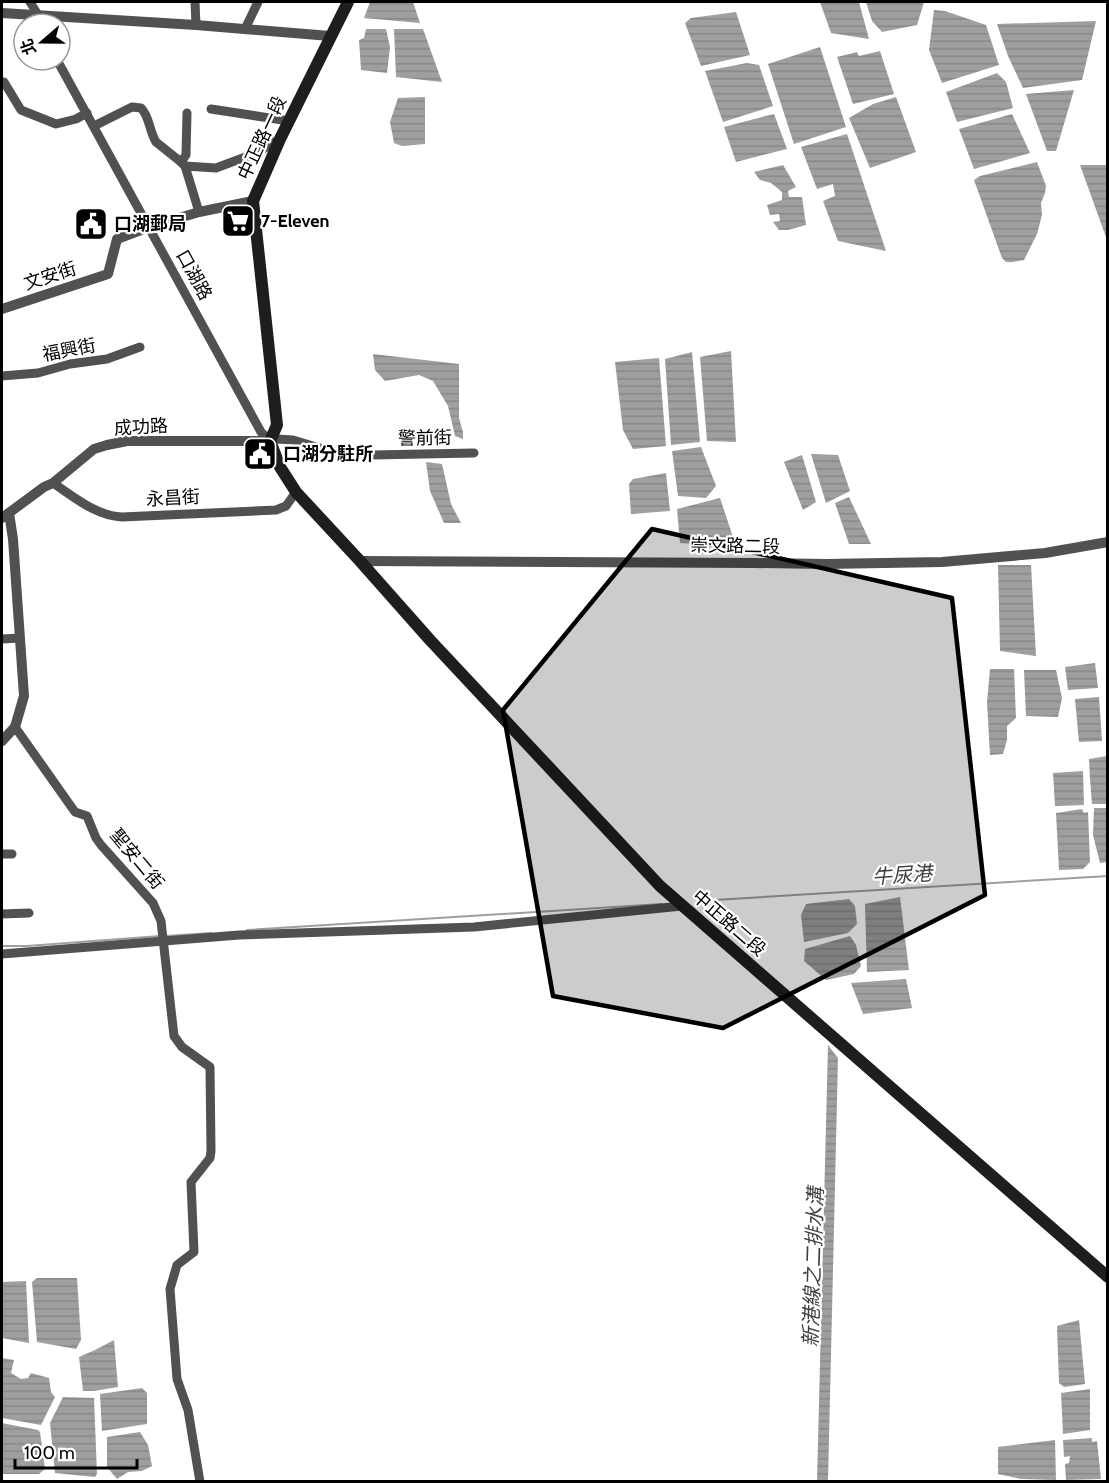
<svg xmlns="http://www.w3.org/2000/svg" width="1109" height="1483" font-family="Cabin,'Noto Sans TC',sans-serif">
<style>
.water{fill:url(#water-rules)}
.lines{fill:none;stroke-linecap:round;stroke-linejoin:round}
.stream{stroke:#9f9f9f;stroke-width:2}
.minor{stroke:#515151;stroke-width:9}
.tertiary{stroke:#515151;stroke-width:10}
.secondary{stroke:#1e1e1e;stroke-width:12}
.marked{fill:#000;fill-opacity:0.2;stroke:#000;stroke-width:4.5;stroke-linejoin:round}
.labels{text-anchor:middle;stroke-width:4.5;stroke-linejoin:round;paint-order:stroke}
.street-label{font-size:18px;fill:#000;stroke:#fff}
.poi-label{font-size:18px;font-weight:bold;fill:#000;stroke:#fff;text-anchor:start}
.water-label{font-size:20px;font-style:italic;fill:#404040;stroke:#fff}
</style>
<defs>
<pattern id="water-rules" width="6" height="5" patternUnits="userSpaceOnUse" patternTransform="scale(1.5)"><rect width="6" height="5" fill="#9f9f9f"/><path d="M0 2.5h6" fill="none" stroke="#878787"/></pattern>
</defs>
<rect width="100%" height="100%" fill="#fff"/>
<g class="water">
<path d="M370,2H413L420,23L364,18Z"/>
<path d="M820,2H859L869,39L831,33Z"/>
<path d="M866,2H924L917,25L882,32L872,21Z"/>
<path d="M934,10L945,11L986,25L999,65L942,83L929,50Z"/>
<path d="M736,12L750,55L701,66L685,23L691,18Z"/>
<path d="M1096,21L1082,80L1023,88L1008,56L997,24Z"/>
<path d="M366,29H386L390,47L387,73L361,70L359,40L364,38Z"/>
<path d="M394,29H423L442,82L396,77Z"/>
<path d="M820,47L846,127L794,144L768,64Z"/>
<path d="M880,51L894,94L853,104L837,57L857,52L859,56Z"/>
<path d="M747,63L759,65L773,106L723,122L705,71Z"/>
<path d="M997,73L1006,82L1013,108L957,122L946,92Z"/>
<path d="M1074,90L1056,151H1047L1026,94Z"/>
<path d="M425,97V144L402,146L394,143L390,122L398,98Z"/>
<path d="M896,97L916,152L870,168L849,118L873,104Z"/>
<path d="M774,114L787,149L736,162L724,127Z"/>
<path d="M1012,114L1030,153L974,169L959,129Z"/>
<path d="M847,134L886,251L838,241L823,201L835,196L833,184L817,189L801,147Z"/>
<path d="M1037,162L1046,186L1045,193L1041,203L1042,215L1037,234L1024,260L1013,262H1006L1002,258L974,180L980,176Z"/>
<path d="M783,165L796,187L788,191L789,197H802L806,225L788,230H779L773,222L780,221L779,214L770,215L767,205L782,200V192L771,183L760,180L754,172Z"/>
<path d="M1080,165H1107V240Z"/>
<path d="M731,351L736,442L707,441L700,357Z"/>
<path d="M692,352L700,442L671,445L665,359Z"/>
<path d="M373,354L459,364V418L463,432V439L455,436L448,406L433,381L419,375L385,381L375,370Z"/>
<path d="M659,358L666,446L633,449L623,430L615,362Z"/>
<path d="M701,447L716,486L706,498L678,496L672,451Z"/>
<path d="M811,454L838,455L850,491L826,503Z"/>
<path d="M802,455L816,502L803,510L784,462Z"/>
<path d="M426,462L442,464L451,504L461,523H444L430,491Z"/>
<path d="M666,473L670,511L631,514L629,484L633,479Z"/>
<path d="M849,497L871,544H849L835,503Z"/>
<path d="M720,498L736,546L680,543L677,509Z"/>
<path d="M998,565H1031L1036,656L1000,651Z"/>
<path d="M1095,663L1098,688L1068,690L1065,667Z"/>
<path d="M990,669H1014L1016,718L1007,726V740L1003,754L990,755L987,702Z"/>
<path d="M1024,670H1056L1062,698L1058,717L1026,716Z"/>
<path d="M1099,697L1102,741L1079,742L1075,699Z"/>
<path d="M1107,756V804H1092L1090,779L1089,759Z"/>
<path d="M1083,771L1084,805L1055,806L1053,773Z"/>
<path d="M1094,808H1107V862L1100,863L1093,835Z"/>
<path d="M1082,809L1084,813L1088,812L1090,862L1083,869L1059,870L1056,813Z"/>
<path d="M900,897L909,970L867,972L865,904Z"/>
<path d="M849,899L855,906L857,924L848,933L804,942L801,915L806,904Z"/>
<path d="M850,936L856,945L861,966L854,974L826,980L804,961L805,949Z"/>
<path d="M906,979L912,1008L863,1014L851,983Z"/>
<path d="M828,1045L838,1058L828,1481L817,1482Z"/>
<path d="M37,1278H77L81,1340L76,1349L37,1342L32,1282Z"/>
<path d="M26,1281L29,1343L2,1338V1282Z"/>
<path d="M1079,1320L1085,1384L1064,1387L1059,1383L1057,1326Z"/>
<path d="M114,1340L118,1387L94,1391H83L79,1357L95,1350Z"/>
<path d="M2,1358L14,1360L11,1373L21,1379L28,1378L31,1373L49,1378L51,1392L55,1397L41,1425L2,1418Z"/>
<path d="M142,1388L147,1393V1424L102,1431L100,1394Z"/>
<path d="M1090,1389V1430L1063,1434L1061,1393Z"/>
<path d="M63,1397L94,1398L97,1474L95,1477L55,1473L50,1423Z"/>
<path d="M2,1423L38,1430L40,1432L45,1469L39,1474H2Z"/>
<path d="M140,1432L148,1445L152,1466L142,1471L128,1472L117,1479L107,1467V1437Z"/>
<path d="M1092,1438V1442L1097,1441L1101,1479L1066,1480L1065,1464L1069,1463L1070,1456L1064,1457L1063,1440Z"/>
<path d="M1055,1440L1056,1480L1021,1479L998,1474V1447Z"/>
</g>
<g class="lines">
<g class="stream">
<path d="M698,901L1108,876"/>
<path d="M247,930L662,904"/>
<path d="M166,936L211,933"/>
<path d="M2,946H27L160,936"/>
</g>
<g class="minor">
<path d="M30,2L38,15L40,24"/>
<path d="M195,2L196,25"/>
<path d="M245,29L258,2"/>
<path d="M57,60L261,432L270,441L277,439L293,440L333,452L372,455L474,453"/>
<path d="M2,82H4L21,110L56,124L76,119L87,113"/>
<path d="M211,109L289,121"/>
<path d="M187,113L186,155L181,162L185,166L199,212"/>
<path d="M94,126L132,107L141,108C150,117 149,131 156,142L181,162"/>
<path d="M185,166L216,168L256,153L280,139"/>
<path d="M2,376L38,373L70,364L107,359L140,347"/>
<path d="M53,483C74,497 96,516 122,517L276,510L286,506L296,492"/>
<path d="M2,639L20,638"/>
<path d="M15,727L75,812L87,816L96,838L101,845L153,903L161,921L174,1036L182,1047L210,1067L211,1151L210,1158L191,1182L194,1252L177,1265L170,1289L177,1379L188,1410L200,1482"/>
<path d="M2,854H12"/>
<path d="M2,914L29,913"/>
<path d="M2,954L239,935L474,927L682,906"/>
</g>
<g class="tertiary">
<path d="M2,13L196,25L330,36"/>
<path d="M2,309L108,274L117,239L149,227L199,212L253,201"/>
<path d="M2,518L44,487L53,483L94,449L107,445L127,441H270"/>
<path d="M360,561L755,563L826,564L942,562L1045,553L1108,542"/>
<path d="M2,741L15,727L24,696L13,539L9,513"/>
</g>
<path class="secondary" d="M348,2L280,139L253,201L277,425L270,441L280,467L296,492L360,561L430,640L660,886L1108,1277"/>
</g>
<path class="marked" d="M652,529L952,598L985,895L723,1028L553,996L503,710Z"/>
<defs>
<g id="supermarket-square" transform="scale(1.725)"><rect x="-9" y="-9" width="18" height="18" rx="4" fill="#000" stroke="#fff"/><path d="M-6-5.5h2.5l.6 2H6L4.5 2H-2.5L-4.4-4H-6ZM-1.5 3.2a1.3 1.3 0 1 0 .1 0ZM3 3.2a1.3 1.3 0 1 0 .1 0Z" fill="#fff"/></g>
<g id="civic-square" transform="scale(1.725)"><rect x="-9" y="-9" width="18" height="18" rx="4" fill="#000" stroke="#fff"/><path d="M-.6-6.5H3V-4.5H.6V-3L4-1V1h2V6H-6V1h2V-1L-.6-3ZM-1.2 2.5V6h2.4V2.5Z" fill="#fff"/></g>
</defs>
<g fill-rule="evenodd">
<use href="#supermarket-square" x="238" y="221"/>
<use href="#civic-square" x="91" y="224"/>
<use href="#civic-square" x="260" y="454"/>
</g>
<g class="labels">
<g class="street-label">
<text transform="translate(262 138) rotate(-65)" y="6">中正路一段</text>
<text transform="translate(194 275) rotate(61)" y="6">口湖路</text>
<text transform="translate(50 276) rotate(-18)" y="6">文安街</text>
<text transform="translate(69 350) rotate(-11)" y="6">福興街</text>
<text transform="translate(141 427) rotate(-3)" y="6">成功路</text>
<text transform="translate(425 438) rotate(-1)" y="6">警前街</text>
<text transform="translate(173 498) rotate(-3)" y="6">永昌街</text>
<text transform="translate(735 546) rotate(1)" y="6">崇文路二段</text>
<text transform="translate(137 859) rotate(50)" y="6">聖安二街</text>
<text transform="translate(729 923) rotate(41)" y="6">中正路二段</text>
</g>
<g class="poi-label">
<text x="261" y="227">7-Eleven</text>
<text x="114" y="230">口湖郵局</text>
<text x="283" y="460">口湖分駐所</text>
</g>
<g class="water-label">
<text transform="translate(902 875) rotate(-4)" y="7">牛尿港</text>
<text transform="translate(813 1267) rotate(-88)" y="7">新港線之二排水溝</text>
</g>
</g>
<rect width="1109" height="1483" fill="none" stroke="#000000" stroke-width="6"/>
<g transform="translate(42 42) rotate(250)"><circle r="28" fill="#ffffff" stroke="#999999" stroke-width="1.5"/>
<path d="M0-4.5L10 22L0 15L-10 22Z" fill="#000000"/>
<text y="-9" font-size="16" font-weight="bold" text-anchor="middle" fill="#000000">北</text>
</g>
<path d="M15 1459v9h122v-9" fill="none" stroke="#000000" stroke-width="3"/>
<text x="24" y="1459" font-size="18" fill="#000000" stroke="#ffffff" stroke-width="4.5" paint-order="stroke">100 m</text>
</svg>
